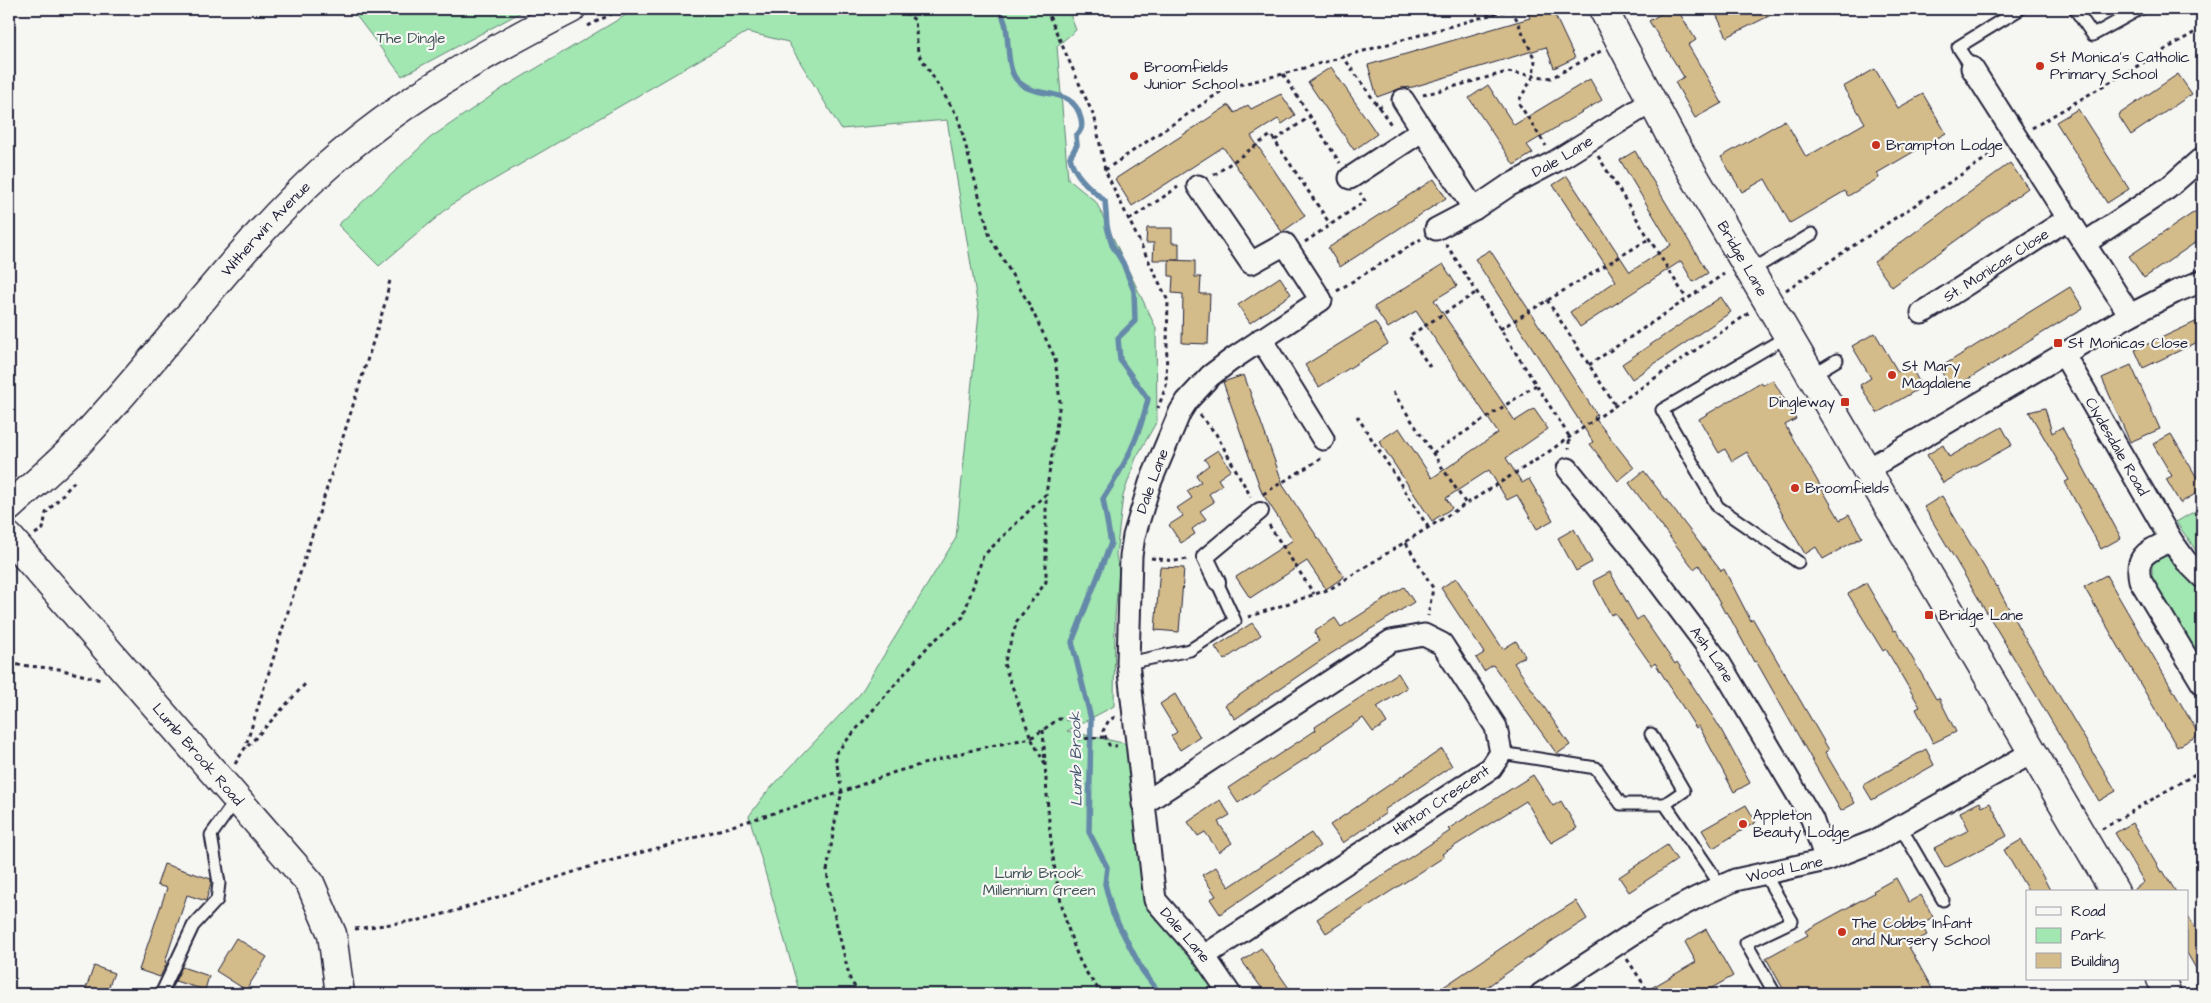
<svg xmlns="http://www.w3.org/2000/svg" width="2211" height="1003" font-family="'Architects Daughter',sans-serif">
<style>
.green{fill:#a2e6b1;stroke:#628476}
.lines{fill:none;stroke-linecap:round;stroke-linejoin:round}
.stream{stroke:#6589a9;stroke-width:5.5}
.building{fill:#d4bb8a;stroke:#22223b}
.service-casing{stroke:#22223b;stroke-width:15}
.pedestrian-casing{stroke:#22223b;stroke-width:20}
.minor-casing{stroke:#22223b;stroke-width:25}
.tertiary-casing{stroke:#22223b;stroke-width:31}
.path{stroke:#22223b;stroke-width:3;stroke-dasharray:4 4;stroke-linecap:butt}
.service{stroke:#f6f6f2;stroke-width:11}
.pedestrian{stroke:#f6f6f2;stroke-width:16}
.minor{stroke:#f6f6f2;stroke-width:21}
.tertiary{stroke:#f6f6f2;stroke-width:28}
.poi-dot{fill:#c8321e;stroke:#f6f6f2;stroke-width:2}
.labels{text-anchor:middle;stroke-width:4.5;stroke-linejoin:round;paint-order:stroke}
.park-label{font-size:15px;fill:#425358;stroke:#f6f6f2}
.poi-label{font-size:15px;fill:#22223b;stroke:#f6f6f2;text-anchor:start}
.street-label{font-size:15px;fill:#22223b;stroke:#f6f6f2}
.water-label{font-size:16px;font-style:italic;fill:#445572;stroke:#f6f6f2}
</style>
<rect width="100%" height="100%" fill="#f6f6f2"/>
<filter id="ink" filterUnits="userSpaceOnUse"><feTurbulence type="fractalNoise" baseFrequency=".02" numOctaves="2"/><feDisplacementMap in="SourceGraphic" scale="10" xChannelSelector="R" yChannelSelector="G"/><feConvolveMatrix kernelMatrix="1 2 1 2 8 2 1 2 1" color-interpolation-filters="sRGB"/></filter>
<g filter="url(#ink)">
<g class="green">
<path d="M351,9H527L402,76Z"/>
<path d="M636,9H1068L1076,30L1057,46L1068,179L1096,202L1156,328L1157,421L1136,458L1123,496L1116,555L1119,571L1115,617L1114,706L1067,731L1137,746L1155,900L1220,994H800L749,816L766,793L860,694L956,538L979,313L947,120L841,129L788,42L747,32L454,203L379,266L338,225L430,138L503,88Z"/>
<path d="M2202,507V559L2176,522Z"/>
<path d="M2165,554L2183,575L2202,590V664L2152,578V565Z"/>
</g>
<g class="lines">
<path class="stream" d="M1000,9C1002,15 1005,21 1006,27C1009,43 1007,67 1016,79C1034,102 1073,83 1081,119C1083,127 1081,131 1076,136L1077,145L1070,157C1074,176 1091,189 1105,201L1107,226L1112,245L1123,263L1134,291L1135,321L1118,338L1120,360L1148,399C1139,438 1125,465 1103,499L1111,543L1072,642L1091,719L1089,832L1107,867L1105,884L1113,914L1142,970L1160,994"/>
</g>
<g class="building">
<path d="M1526,9H1552L1575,58L1554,68L1546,47L1413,87L1402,88L1377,97L1368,65L1530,18Z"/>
<path d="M1669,9H1677L1696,40L1688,45L1722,103L1695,118L1675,82L1684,77L1649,21Z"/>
<path d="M1725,9H1783L1727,37L1716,14Z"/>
<path d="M1331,67L1377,134L1354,150L1308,82Z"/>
<path d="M1875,69L1898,108L1923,94L1946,133L1877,173L1879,178L1848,196L1845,191L1790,223L1765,179L1742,192L1721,157L1785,120L1806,157L1865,123L1843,87Z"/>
<path d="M2178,74L2192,94L2131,135L2118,115Z"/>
<path d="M1590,79L1602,100L1527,145L1533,153L1514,165L1469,98L1488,85L1514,125Z"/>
<path d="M1281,94L1295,115L1282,124L1278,119L1251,136L1305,216L1282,232L1223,147L1132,206L1115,179L1229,105L1235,113L1248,105L1251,109Z"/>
<path d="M2078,109L2129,189L2107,203L2056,122Z"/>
<path d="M1635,151L1708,273L1693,282L1681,261L1580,327L1570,312L1616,281L1553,185L1567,176L1630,272L1671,245L1620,160Z"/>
<path d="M2010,163L2028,188L1892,287L1874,262Z"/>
<path d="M1434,179L1446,198L1340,267L1328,248Z"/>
<path d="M2202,207V238L2144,278L2129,256Z"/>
<path d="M1147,228H1172V243H1179V260H1153L1154,243H1146Z"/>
<path d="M1490,250L1597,415L1594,417L1634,468L1618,481L1590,444L1593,442L1475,259Z"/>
<path d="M1169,260L1195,261V277H1201L1200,294H1210L1208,344L1182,343L1183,294L1172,293L1173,276H1169Z"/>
<path d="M1443,264L1457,286L1434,300L1515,421L1534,409L1548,429L1506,458L1522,483L1529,479L1553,520L1537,529L1517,495L1507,500L1489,470L1446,498L1452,508L1432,521L1379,441L1399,428L1432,478L1498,433L1416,311L1388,328L1374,307Z"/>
<path d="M1280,277L1291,294L1250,323L1238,305Z"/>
<path d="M2070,287L2083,308L1952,389L1939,368Z"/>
<path d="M1721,297L1731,312L1632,379L1622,364Z"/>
<path d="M2202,319V340L2143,368L2135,350Z"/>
<path d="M1375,322L1388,344L1319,387L1305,365Z"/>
<path d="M1875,333L1898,372L1910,365L1922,387L1877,413L1860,385L1871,378L1852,346Z"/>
<path d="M2131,365L2160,429L2130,442L2102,378Z"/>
<path d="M1244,375L1284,487L1344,577L1326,589L1307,561L1250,598L1236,577L1293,540L1262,493L1223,382Z"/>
<path d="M1773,380L1796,419L1785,425L1840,520L1849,515L1862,537L1823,559L1816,547L1805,554L1747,452L1732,461L1725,449L1719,453L1699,419L1761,382L1763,385Z"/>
<path d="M2045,408L2052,433L2062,427L2121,538L2101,549L2065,482L2069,480L2029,412Z"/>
<path d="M2002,427L2012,445L1943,483L1927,455L1943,445L1949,457Z"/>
<path d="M2171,434L2202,486V490L2180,503L2166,479L2172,476L2153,444Z"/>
<path d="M1218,450L1231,470L1218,479L1222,485L1209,494L1214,502L1200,511L1206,519L1192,529L1195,534L1181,543L1169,525L1183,516L1177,508L1192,498L1187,491L1201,482L1196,475L1209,465L1204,459Z"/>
<path d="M1644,471L1721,571L1724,569L1751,621L1753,619L1829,750L1825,752L1855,803L1841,811L1756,661L1754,662L1727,612L1725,613L1699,565L1694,569L1629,483Z"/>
<path d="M1942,496L1996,587L1997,586L2020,630L2116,791L2099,801L1924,507Z"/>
<path d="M1574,529L1592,562L1576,571L1558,538Z"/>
<path d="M1160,567L1184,568L1179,632L1155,630Z"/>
<path d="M1610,572L1637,620L1642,616L1675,664L1677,662L1719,726L1750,783L1734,792L1699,726L1696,728L1655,663L1652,666L1615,613L1611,615L1593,581Z"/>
<path d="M2106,575L2199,735L2177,747L2084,587Z"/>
<path d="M1456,578L1503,649L1516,641L1525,656L1514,663L1570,745L1557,754L1493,665L1484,671L1476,658L1484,653L1441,588Z"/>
<path d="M1866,583L1894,631L1896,630L1936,699L1939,698L1956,732L1933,743L1916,709L1920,707L1886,649L1883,651L1848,594Z"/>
<path d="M1404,587L1414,602L1329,655L1235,719L1225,705L1319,641L1314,632L1335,618L1341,627Z"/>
<path d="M1252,623L1261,635L1224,660L1215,647Z"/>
<path d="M1398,673L1407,688L1377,707L1387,723L1373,732L1363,718L1321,746L1322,748L1238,803L1228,788L1316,730L1315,727Z"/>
<path d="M1175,694L1200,737L1180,750L1171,736L1177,732L1160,704Z"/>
<path d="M1442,749L1452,766L1384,810L1386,813L1343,843L1330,825Z"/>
<path d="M1926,749L1934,765L1872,800L1863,785Z"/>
<path d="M1533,775L1553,806L1561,801L1577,828L1551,843L1526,801L1442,854L1444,857L1326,933L1317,919L1450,831L1448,829Z"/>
<path d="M1220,800L1230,815L1218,822L1232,843L1219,852L1205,832L1198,836L1188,822Z"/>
<path d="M1980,802L1982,807L1990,803L2007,836L1945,868L1934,848L1969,830L1960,812Z"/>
<path d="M1746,805L1756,822L1713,848L1702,830Z"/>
<path d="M2132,823L2161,872L2163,871L2176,892H2131L2144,882L2115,833Z"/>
<path d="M1311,833L1320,846L1220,914L1210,899L1216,896L1202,875L1216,867L1229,887Z"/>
<path d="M2021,840L2041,873L2051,892H2029L2004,850Z"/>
<path d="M1667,845L1677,860L1629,892L1619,877Z"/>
<path d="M164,864L211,879V883L206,901L187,895L165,962L167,963L160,977L139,970L167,888L157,885Z"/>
<path d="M1896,878L1909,902L1921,895L1933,917L1921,924L1927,935L1908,945L1935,994H1786L1766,958L1808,935L1805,931L1874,893L1873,891Z"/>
<path d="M1576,901L1587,919L1555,939L1477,994H1433L1531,928L1532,929Z"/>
<path d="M2187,914L2202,940V979L2187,953Z"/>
<path d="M1706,929L1733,976L1710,989L1713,994H1641L1696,962L1685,942Z"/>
<path d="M236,938L267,957L246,990L216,971Z"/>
<path d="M1261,948L1293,994H1266L1242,961Z"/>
<path d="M94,966L114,973L106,994H84Z"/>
<path d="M182,967L209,976L205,990L175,981Z"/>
</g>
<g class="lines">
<g class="service-casing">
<g id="service">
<path d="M2075,9L2093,35L2140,9"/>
<path d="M1972,68L1958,47L2020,9"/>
<path d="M1750,271L1812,234"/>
<path d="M1788,336L1662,410L1718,507L1798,562"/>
<path d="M1812,375L1837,360"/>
<path d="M1128,663L1190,650L1235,621L1217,582"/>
<path d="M1501,753L1596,768L1621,804H1665L1684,791L1651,734"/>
<path d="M1665,804L1721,886"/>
<path d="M1900,826L1943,900"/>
<path d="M1764,873L1792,921L1746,943L1775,994"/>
<path d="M161,994L193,926L217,900L219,883L211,835L236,800"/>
</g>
</g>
<g class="pedestrian-casing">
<path id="pedestrian" d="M1217,582L1205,557L1260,511"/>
</g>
<g class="minor-casing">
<g id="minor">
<path d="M1972,68L2130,315"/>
<path d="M1403,100L1474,209"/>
<path d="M1350,178L1423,130"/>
<path id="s1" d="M1198,186L1251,263L1285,244L1321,300L1231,360L1210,376L1187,401L1180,412L1150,483L1134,536L1131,556L1128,663L1155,900L1204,956L1230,994"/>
<path id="s2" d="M1436,229L1474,209L1508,186L1556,161L1651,102"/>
<path d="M2085,243L2168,188L2202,158"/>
<path id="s3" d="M1922,313L2069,218"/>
<path d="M1261,339L1323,439"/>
<path id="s4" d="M2063,353L2171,540L2186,561L2202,577"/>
<path id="s5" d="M1568,469L1649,569L1719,662L1812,819L1826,860"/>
<path d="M1868,469L2130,315L2175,292L2202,281"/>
<path d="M2171,540C2151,551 2134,553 2140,580L2202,683"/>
<path d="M1143,804L1391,641L1424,635L1442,644L1496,727L1501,753L1491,768L1204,956"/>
<path id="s6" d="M1541,994L1654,920L1696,898L1735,880L1826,860L1875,841L2033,752"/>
</g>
</g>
<g class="tertiary-casing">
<g id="tertiary">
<path id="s7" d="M1603,9L1670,135L2115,892"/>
<path id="s8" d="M9,507C34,484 61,462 84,437C167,349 236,248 325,168C399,102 483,54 571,9"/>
<path id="s9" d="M9,537L310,883L332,934L340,994"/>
<path d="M2161,979L2167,994"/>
</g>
</g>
<g class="path">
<path d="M1046,9L1095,119L1105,170L1168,301L1166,386L1158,408"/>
<path d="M1512,9L1535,60L1533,77L1518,102L1546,146"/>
<path d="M588,26L621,9"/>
<path d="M1342,55L1392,126"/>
<path d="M1283,74L1340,163"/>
<path d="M1423,95L1507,72L1551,78L1601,51"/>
<path d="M1378,107L1385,105"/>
<path d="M2032,128L2202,28"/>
<path d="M1275,140L1311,116"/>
<path d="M1598,156L1686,298"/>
<path d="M1105,170L1226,88L1283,74L1511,9"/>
<path d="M1214,175L1271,135L1330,224"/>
<path d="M1129,220L1178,187"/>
<path d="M1305,242L1365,201L1360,193"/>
<path d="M1446,244L1569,436V449"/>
<path d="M1786,290L2000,149"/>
<path d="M1337,291L1421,239"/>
<path d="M1547,300L1615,405"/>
<path d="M1500,329L1649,239"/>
<path d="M1589,365L1724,274"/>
<path d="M1430,367L1409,336L1477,292"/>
<path d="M1393,392L1466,504"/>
<path d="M1200,415L1216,434L1251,497"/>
<path d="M1357,416L1428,527"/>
<path d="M1433,453L1536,385"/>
<path d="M1263,494L1322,458"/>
<path d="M1269,525L1314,594"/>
<path d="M35,534L43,529L46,513L75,481"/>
<path d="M1406,543L1433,588L1428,616"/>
<path d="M1151,558L1174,561L1189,559"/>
<path d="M1248,617L1330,589L1541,457L1749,313"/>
<path d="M9,664L59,669L101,680"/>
<path d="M1115,717L1109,720L1103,731L1109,745L1117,746"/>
<path d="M1043,730C1048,807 1049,886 1079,959C1084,971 1094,983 1102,994"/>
<path d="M248,746L306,683"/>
<path d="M235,764L245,748L384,307L390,280"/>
<path d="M1045,764L1031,738L1004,664L1017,621L1046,582V495"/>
<path d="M2102,829L2202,770"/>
<path d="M355,929L420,920L455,911L595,865L687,840L842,792L895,772L976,749L1031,738L1059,719H1068L1076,725L1080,739L1104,737"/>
<path d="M1627,959L1650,994"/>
<path d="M859,994L850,979L831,901L827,871L836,816L842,792L835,754L930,644L963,617L983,556L1046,494L1060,402L1055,358L1029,304L990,237L958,117L918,53L915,20L900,9"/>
</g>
<use href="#service" class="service"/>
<use href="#pedestrian" class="pedestrian"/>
<use href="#minor" class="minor"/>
<use href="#tertiary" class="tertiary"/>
</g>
</g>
<g class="poi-dot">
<circle cx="2040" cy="66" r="5"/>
<circle cx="1134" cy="76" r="5"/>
<circle cx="1876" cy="145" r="5"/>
<rect x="2053" y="338" width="10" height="10" rx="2.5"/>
<circle cx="1892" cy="375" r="5"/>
<rect x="1840" y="397" width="10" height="10" rx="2.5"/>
<circle cx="1795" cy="488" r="5"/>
<rect x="1924" y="610" width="10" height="10" rx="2.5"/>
<circle cx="1743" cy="824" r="5"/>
<circle cx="1842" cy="932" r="5"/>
</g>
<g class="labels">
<g class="park-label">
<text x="411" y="43">The Dingle</text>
<text x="1039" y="878">Lumb Brook<tspan x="1039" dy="17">Millennium Green</tspan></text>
</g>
<g class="poi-label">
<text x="2050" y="62">St Monica's Catholic<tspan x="2050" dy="17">Primary School</tspan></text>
<text x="1144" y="72">Broomfields<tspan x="1144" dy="17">Junior School</tspan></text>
<text x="1886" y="150">Brampton Lodge</text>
<text x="2068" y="348">St Monicas Close</text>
<text x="1902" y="371">St Mary<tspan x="1902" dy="17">Magdalene</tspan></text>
<text x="1835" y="407" text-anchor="end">Dingleway</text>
<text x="1805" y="493">Broomfields</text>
<text x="1939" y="620">Bridge Lane</text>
<text x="1753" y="820">Appleton<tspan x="1753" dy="17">Beauty Lodge</tspan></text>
<text x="1852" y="928">The Cobbs Infant<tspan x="1852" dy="17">and Nursery School</tspan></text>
</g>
<g class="street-label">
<text dy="5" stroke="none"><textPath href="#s2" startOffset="146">Dale Lane</textPath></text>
<text dy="5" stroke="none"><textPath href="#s8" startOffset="379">Witherwin Avenue</textPath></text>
<text dy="5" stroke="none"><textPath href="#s7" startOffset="286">Bridge Lane</textPath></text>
<text dy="5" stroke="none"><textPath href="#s3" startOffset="88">St. Monicas Close</textPath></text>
<text dy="5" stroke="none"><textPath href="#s4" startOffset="108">Clydesdale Road</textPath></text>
<text transform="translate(1152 481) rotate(-70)" y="5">Dale Lane</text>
<text dy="5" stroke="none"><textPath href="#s5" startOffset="235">Ash Lane</textPath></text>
<text dy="5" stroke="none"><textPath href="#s9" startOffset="288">Lumb Brook Road</textPath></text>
<text transform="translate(1441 800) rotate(-34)" y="5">Hinton Crescent</text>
<text dy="5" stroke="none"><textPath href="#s6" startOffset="276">Wood Lane</textPath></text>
<text dy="5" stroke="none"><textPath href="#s1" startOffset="925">Dale Lane</textPath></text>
</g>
<g class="water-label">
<text transform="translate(1075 759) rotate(-91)" y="6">Lumb Brook</text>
</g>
</g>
<rect width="2211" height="1003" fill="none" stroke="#f6f6f2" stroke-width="30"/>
<rect x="15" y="15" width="2181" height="973" fill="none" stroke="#22223b" stroke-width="2" filter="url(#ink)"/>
<rect x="2026" y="890" width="162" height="90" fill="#f6f6f2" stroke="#a1a1a9"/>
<rect x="2036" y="907" width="25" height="8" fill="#f6f6f2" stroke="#a1a1a9"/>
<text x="2071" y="916" font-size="15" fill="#22223b">Road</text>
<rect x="2036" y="928" width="25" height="15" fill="#a2e6b1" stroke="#a1a1a9"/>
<text x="2071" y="940" font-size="15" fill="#22223b">Park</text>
<rect x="2036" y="953" width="25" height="15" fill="#d4bb8a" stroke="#a1a1a9"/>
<text x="2071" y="966" font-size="15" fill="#22223b">Building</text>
</svg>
